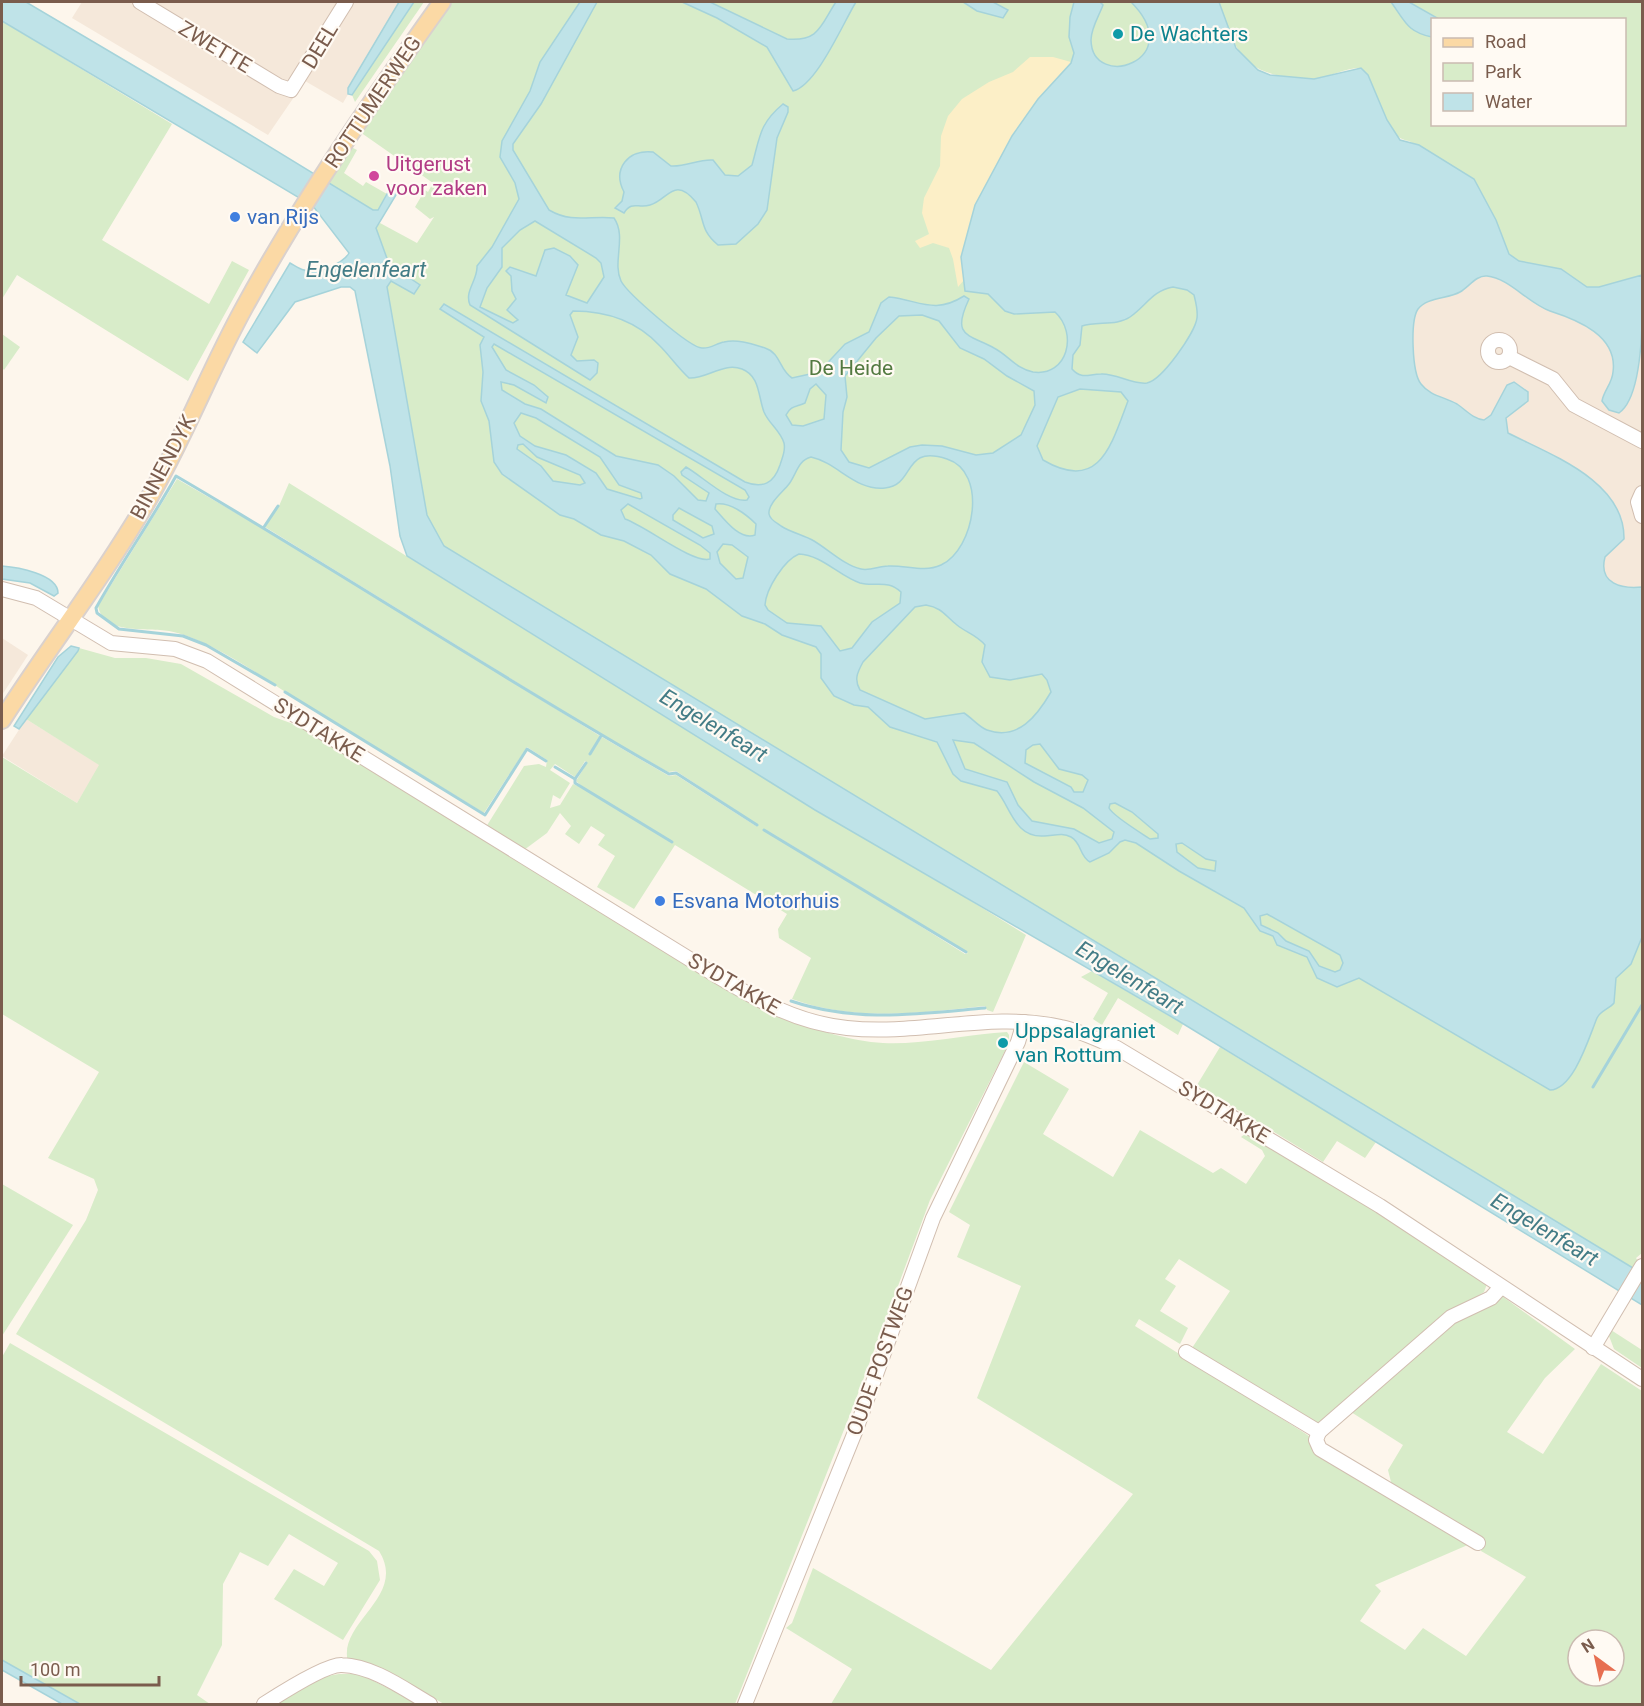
<svg xmlns="http://www.w3.org/2000/svg" width="1644" height="1706" font-family="Roboto,sans-serif">
<style>
.residential{fill:#f5e8da}
.green{fill:#d8ecc9;fill-rule:evenodd}
.sand{fill:#fcefc7}
.water{fill:#bfe3e8;stroke:#a5d3da;stroke-width:1.5;fill-rule:evenodd}
.lines{fill:none;stroke-linecap:round;stroke-linejoin:round}
.stream{stroke:#a5d3da;stroke-width:3}
.minor-casing{stroke:#d1beb0;stroke-width:16}
.major-casing{stroke:#dad1cd;stroke-width:20}
.minor{stroke:#fff;stroke-width:14}
.major{stroke:#fbd9a5;stroke-width:16}
.culture-dot{fill:#0f9aa8;stroke:#fffaf3;stroke-width:2}
.hotel-dot{fill:#d1479c;stroke:#fffaf3;stroke-width:2}
.shop-dot{fill:#3f7fe0;stroke:#fffaf3;stroke-width:2}
.labels{text-anchor:middle;stroke-width:4.5;stroke-linejoin:round;paint-order:stroke}
.culture-label{font-size:21px;fill:#0d838f;stroke:#fffaf3;text-anchor:start}
.street-label{font-size:21px;fill:#7a5c4d;stroke:#fffaf3}
.hotel-label{font-size:21px;fill:#b23c85;stroke:#fffaf3;text-anchor:start}
.shop-label{font-size:21px;fill:#366cbe;stroke:#fffaf3;text-anchor:start}
.park-label{font-size:21px;fill:#537a41;stroke:#fffaf3}
.water-label{font-size:22px;font-style:italic;fill:#437c86;stroke:#fffaf3}
</style>
<rect width="100%" height="100%" fill="#fdf6ec"/>
<g class="residential">
<path d="M82,2H401L343,103L305,81L268,135L72,18Z"/>
<path d="M1476,268L1642,351V602L1613,595L1414,386L1405,314Z"/>
<path d="M2,638L28,655L2,695Z"/>
<path d="M26,719L100,765L77,803L2,756Z"/>
</g>
<g class="green">
<path d="M414,2H424L355,102L352,95Z"/>
<path d="M449,2H1155L1642,890V1253L1636,1258L1638,1261L1633,1268L441,547L424,516L383,285L393,269L386,257L376,228L380,223L417,243L434,217L430,219L415,207L425,190L428,192L433,183L360,132Z"/>
<path d="M1219,2H1642V275L1599,287H1587L1561,269L1519,261L1509,254L1496,220L1474,179L1409,141C1379,136 1380,87 1361,68C1345,68 1331,76 1316,79C1307,81 1297,78 1288,77C1239,71 1233,43 1219,2ZM1432,20H1624V124H1432Z"/>
<path d="M2,21L172,124L102,240L209,304L232,261L249,270L188,381L17,275L2,299Z"/>
<path d="M349,146L357,150L344,173L363,186L366,182L387,194L378,210H373L327,182Z"/>
<path d="M2,334L20,347L4,370L2,368Z"/>
<path d="M177,479L264,529L600,736L590,755L602,737L669,776L676,775L756,826L758,825L676,771L668,772L602,735L265,527L279,506L289,483L815,810L890,851L1026,935L993,1012L987,1010L985,1006C921,1013 854,1022 792,999L811,958L779,938L778,929L787,914L675,845L634,909L597,887L615,856L598,845L605,835L591,826L579,844L565,834L571,826L560,813L547,833L524,850L486,827L524,766L539,764L546,767L547,760L527,747L484,813C431,780 377,749 324,717C286,694 252,667 212,647C198,640 184,634 169,631C148,627 104,636 98,606ZM585,761L587,763L576,781L585,789L573,784L560,805L550,808L553,795L560,799L570,783L550,770L555,764L575,777ZM765,829L968,953L965,954Z"/>
<path d="M79,648L115,658H146L181,664L274,717L307,729L746,1001C784,1019 840,1041 883,1043C917,1045 960,1036 994,1033L1007,1032L1009,1035V1043L930,1200L853,1407L735,1704H444L383,1669L348,1662C337,1622 408,1597 379,1551L16,1334L86,1220L98,1190L94,1179L48,1158L99,1072L2,1014V757L77,803L99,765L26,719Z"/>
<path d="M1092,971L1183,1024L1178,1035L1118,998L1102,1025L1093,1019L1108,993L1081,977Z"/>
<path d="M1220,1047L1376,1142L1365,1158L1337,1141L1323,1162L1197,1085Z"/>
<path d="M1024,1062L1069,1089L1043,1134L1113,1177L1140,1130L1213,1173L1221,1168L1246,1184L1265,1156L1262,1150L1241,1137L1249,1131L1334,1183L1487,1284L1484,1292L1462,1306L1318,1425L1190,1351L1230,1291L1179,1259L1165,1279L1176,1286L1160,1311L1188,1328L1180,1344L1139,1319L1135,1326L1306,1434L1310,1437L1309,1441L1312,1447L1470,1544L1375,1585L1381,1591L1360,1621L1405,1650L1423,1628L1466,1656L1526,1577L1481,1551V1539L1392,1486L1388,1470L1403,1445L1351,1412L1462,1315L1502,1296L1575,1349L1545,1378L1507,1432L1543,1454L1601,1364L1642,1391V1704H831L852,1669L786,1628L792,1623L813,1568L991,1670L1133,1494L977,1398L1021,1286L957,1257L970,1225L949,1212ZM1578,1640H1614V1676H1578Z"/>
<path d="M2,1184L73,1225L2,1336Z"/>
<path d="M1611,1330L1642,1350V1368L1614,1349L1609,1336Z"/>
<path d="M10,1343L369,1551L377,1561L380,1580L343,1640L274,1599L294,1569L324,1586L338,1563L289,1534L268,1566L240,1552L223,1584L222,1645L197,1695L210,1704H80L2,1660V1357Z"/>
<path d="M339,1674H360L419,1704H264L310,1679Z"/>
</g>
<path class="sand" d="M1030,57H1053L1071,62L964,280L958,287L953,259L949,248L933,243L920,248L915,241L929,234L922,213L924,198L940,166L941,136L948,116L962,99L989,82L1013,72Z"/>
<g class="water">
<path d="M2,2H26L234,125L373,210H378L392,185L399,190L376,228L389,264L420,285L414,294L391,281L387,287L427,515L444,546L1633,1268L1642,1274V1305L1177,1020L815,810L407,556L400,536L390,466L355,291L350,287H341L295,302L257,353L243,342L290,263C294,265 299,269 304,270C316,274 343,264 349,253L313,206L2,21Z"/>
<path d="M399,2H414L352,95L348,94V88Z"/>
<path d="M580,2H597L541,104L513,144V150L549,210C573,224 591,215 614,218C627,237 612,262 621,281C627,293 690,348 702,348C710,349 717,343 724,342C738,339 752,344 765,348C781,353 779,370 792,378L819,372L845,344L869,332L881,303L889,297C919,300 934,315 964,296L969,299C951,337 968,334 994,348C1008,355 1016,369 1033,372C1068,377 1078,333 1055,312L1014,314L1005,311L988,294L965,291L961,257L975,205L1012,136L1038,99L1071,63L1074,53L1069,37L1070,17L1074,2H1100L1103,5C1099,16 1091,28 1091,40C1092,92 1189,60 1131,2H1219L1236,48L1258,70L1270,75L1314,79L1361,68L1368,75L1387,120L1400,140L1419,145L1474,179L1496,220L1509,254L1519,261L1561,269L1587,287H1599L1642,275C1643,310 1644,396 1619,413L1609,410L1602,401C1604,390 1612,384 1613,372C1618,336 1578,320 1550,311C1529,304 1509,278 1487,276C1476,275 1469,287 1460,292C1448,299 1427,297 1418,309C1410,321 1412,373 1421,384C1430,396 1445,397 1457,404C1466,410 1473,419 1484,420L1491,415L1507,385L1514,382L1528,392V401L1506,418L1508,433C1551,455 1625,481 1624,539L1605,557C1598,584 1622,589 1642,587V937L1631,964L1616,978L1614,1003C1609,1009 1600,1011 1597,1018C1589,1037 1574,1089 1550,1090L1359,978L1337,987L1317,978L1307,957L1277,945L1273,936L1260,931L1244,908L1179,871L1136,843L1125,840L1120,842L1109,853L1090,862C1079,856 1082,843 1071,837C1062,832 1053,836 1044,836C1015,838 1011,808 997,791L961,781L953,774L937,742L890,727L868,707L854,705L834,696L821,678V654L816,647L782,635L765,624L742,616L706,589L670,574L651,555L624,541L601,535L574,519L560,515L502,474L494,462L489,421L481,401L483,372L480,345L484,337L440,309L444,304L745,482C763,489 774,483 780,465C782,458 786,451 784,443C780,430 769,424 764,412C758,396 760,376 742,369C723,362 707,379 689,378C678,368 670,356 660,346C637,321 606,311 573,311L570,315L578,337L571,355L577,361L594,360L598,363L597,373L590,380L470,305C464,291 478,280 477,266L492,247L519,199L515,183L500,157L502,141L530,91L540,62ZM535,221L596,258L601,263L604,277L587,303L566,295L578,265L570,256L554,248L545,250L536,276L510,267L506,271L511,276L512,291L516,299L507,310L518,320L513,323L480,307L487,288L502,267V248L520,230ZM1173,287L1187,290L1194,295C1196,303 1198,310 1197,318C1195,333 1162,380 1147,383C1132,385 1116,373 1101,374C1088,374 1082,380 1072,369L1073,355L1080,345L1082,326C1097,321 1117,326 1130,317C1147,305 1152,291 1173,287ZM922,315L939,321L960,348L984,359L1007,376L1034,391L1035,405L1021,435L993,453L976,455L942,446L922,445L910,447L869,468L849,462L841,450L843,412L847,397L845,376L876,338L899,316ZM494,344L745,490L749,497L747,500C729,503 702,476 686,467L681,472L682,475L709,493L706,501L698,500L674,476L658,465L616,456L541,409L525,404L502,390L501,382L514,385L546,403L548,397L534,385L506,370L492,347ZM816,384L826,395L824,419L803,426L792,425L786,415C791,405 797,407 805,403L810,389ZM1080,389L1121,392L1128,401C1111,446 1099,493 1043,460L1037,446L1058,397ZM521,413L536,418L600,457L619,485L641,493L642,498L640,499L607,489L596,473L566,455L535,446L520,436L514,423ZM523,444L537,457L580,475L585,483L580,485L553,481L541,466L517,449L518,445ZM811,457C838,463 855,491 885,488C916,485 902,444 947,459C988,472 975,549 941,565C923,573 907,565 888,566C879,566 870,571 861,569C844,565 829,550 814,541C804,535 792,533 781,526C777,523 770,520 769,514C768,503 783,492 789,484C796,475 798,460 811,457ZM628,504L700,545L710,553V559C693,564 646,526 625,519L621,510ZM716,504C730,502 746,514 756,524L755,535C740,541 724,519 715,509ZM679,508L712,526L714,534L703,538L673,520V515ZM723,544L732,545L748,557L743,578L736,579L720,563L717,552ZM799,554C822,555 839,576 860,583C875,587 888,579 901,592L900,603L872,622L852,648L840,651L821,626L787,623L768,610L765,605C766,589 784,560 799,554ZM926,605C943,608 945,616 957,625C967,633 977,635 985,645L982,662L990,677L1010,680L1042,674L1047,680L1051,692C1037,716 1018,741 987,730C979,727 972,718 964,713L925,719L860,690C854,680 857,673 863,662L915,607ZM953,740L974,743L1034,782L1083,808L1114,832L1112,839L1099,843L1074,829L1032,821L1018,805L1007,782L965,769ZM1040,744L1059,769L1082,775L1088,780L1083,792H1074L1071,787L1025,763L1026,750L1033,745ZM1115,803L1132,812L1158,834V838L1150,839C1141,833 1113,816 1109,808L1110,804ZM1182,843L1206,859L1216,861L1215,871L1198,868L1177,852L1176,844ZM1267,914L1340,955L1343,963L1340,970L1335,972L1319,966L1309,951L1286,941L1278,933L1261,925L1260,916Z"/>
<path d="M682,2H710L787,39C820,42 821,24 836,2H856C843,23 817,85 793,91L767,47L717,18Z"/>
<path d="M963,2H993L1008,10L1003,18L977,11Z"/>
<path d="M1391,2H1409L1439,19L1432,20V37C1407,32 1405,21 1391,2Z"/>
<path d="M783,104L788,107V112L777,138L767,210L758,224L736,244L718,245C700,230 705,221 696,202C674,175 668,200 650,205C638,209 632,200 624,213L615,208L622,201L624,192C612,169 628,149 653,152L671,166C686,167 698,159 713,160L725,175L738,176L752,165C760,137 759,124 783,104Z"/>
<path d="M2,566C16,567 58,574 58,593L54,596L30,583L2,579Z"/>
<path d="M71,646L79,648L78,651L19,729L14,726L58,657Z"/>
<path d="M2,1660L80,1704H62L2,1670Z"/>
</g>
<g class="lines">
<g class="stream">
<path d="M264,527L278,506"/>
<path d="M275,685L206,645L183,636L119,629L97,613L96,608C121,563 151,521 176,476C342,573 502,679 669,774L676,773L757,825"/>
<path d="M285,692L485,815L527,749L546,761"/>
<path d="M590,754L601,736"/>
<path d="M555,767L575,779V783L672,842"/>
<path d="M575,779L586,763"/>
<path d="M764,830L966,952"/>
<path d="M791,1001C857,1023 917,1014 985,1008"/>
<path d="M1593,1087L1642,1005"/>
</g>
<g class="minor-casing">
<g id="minor">
<path d="M140,2L279,86L291,90L346,2"/>
<circle cx="1499" cy="351" r="11"/>
<path d="M1509,357L1553,379L1574,405L1642,441"/>
<path d="M1642,493L1638,502L1642,516"/>
<path d="M2,589L36,598L111,643L175,649L207,661L717,976C759,1001 798,1023 847,1028C919,1036 990,1011 1061,1027C1081,1031 1099,1040 1117,1048L1380,1206L1642,1379"/>
<path d="M1593,1348L1642,1266"/>
<path d="M1186,1352L1319,1432L1451,1317L1491,1298L1501,1287"/>
<path d="M1319,1432L1316,1440L1320,1449L1478,1543"/>
<path d="M264,1704C278,1695 326,1664 342,1665C373,1666 404,1689 430,1704"/>
<path d="M745,1704L855,1432L933,1218L1018,1042L1024,1022"/>
</g>
</g>
<g class="major-casing">
<path id="major" d="M2,720C48,648 102,579 145,505C183,441 209,371 245,306C303,200 372,100 442,2"/>
</g>
<use href="#minor" class="minor"/>
<use href="#major" class="major"/>
</g>
<g class="culture-dot">
<circle cx="1118" cy="34" r="6"/>
<circle cx="1003" cy="1043" r="6"/>
</g>
<circle class="hotel-dot" cx="374" cy="176" r="6"/>
<g class="shop-dot">
<circle cx="235" cy="217" r="6"/>
<circle cx="660" cy="901" r="6"/>
</g>
<g class="labels">
<g class="culture-label">
<text x="1130" y="41">De Wachters</text>
<text x="1015" y="1038">Uppsalagraniet<tspan x="1015" dy="24">van Rottum</tspan></text>
</g>
<g class="street-label">
<text transform="translate(320 46) rotate(-59)" y="7">DEEL</text>
<text transform="translate(215 47) rotate(31)" y="7">ZWETTE</text>
<text transform="translate(373 102) rotate(-56)" y="7">ROTTUMERWEG</text>
<text transform="translate(163 467) rotate(-62)" y="7">BINNENDYK</text>
<text transform="translate(319 730) rotate(32)" y="7">SYDTAKKE</text>
<text transform="translate(734 984) rotate(30)" y="7">SYDTAKKE</text>
<text transform="translate(1224 1112) rotate(31)" y="7">SYDTAKKE</text>
<text transform="translate(880 1361) rotate(-70)" y="7">OUDE POSTWEG</text>
</g>
<g class="hotel-label">
<text x="386" y="171">Uitgerust<tspan x="386" dy="24">voor zaken</tspan></text>
</g>
<g class="shop-label">
<text x="247" y="224">van Rijs</text>
<text x="672" y="908">Esvana Motorhuis</text>
</g>
<g class="park-label">
<text x="851" y="375">De Heide</text>
</g>
<g class="water-label">
<text x="366" y="277">Engelenfeart</text>
<text transform="translate(714 725) rotate(31)" y="8">Engelenfeart</text>
<text transform="translate(1130 977) rotate(31)" y="8">Engelenfeart</text>
<text transform="translate(1545 1229) rotate(31)" y="8">Engelenfeart</text>
</g>
</g>
<rect width="1644" height="1706" fill="none" stroke="#7a5c4d" stroke-width="6"/>
<rect x="1431" y="18" width="195" height="108" fill="#fffaf3" stroke="#cabbb1" stroke-width="1.5"/>
<rect x="1443" y="38" width="30" height="9" fill="#fbd9a5" stroke="#cabbb1" stroke-width="1.5"/>
<text x="1485" y="48" font-size="18" fill="#7a5c4d">Road</text>
<rect x="1443" y="63" width="30" height="18" fill="#d8ecc9" stroke="#cabbb1" stroke-width="1.5"/>
<text x="1485" y="78" font-size="18" fill="#7a5c4d">Park</text>
<rect x="1443" y="93" width="30" height="18" fill="#bfe3e8" stroke="#cabbb1" stroke-width="1.5"/>
<text x="1485" y="108" font-size="18" fill="#7a5c4d">Water</text>
<g transform="translate(1596 1658) rotate(327)"><circle r="28" fill="#fffaf3" stroke="#cabbb1" stroke-width="1.5"/>
<path d="M0-4.5L10 22L0 15L-10 22Z" fill="#e76f51"/>
<text y="-9" font-size="16" font-weight="bold" text-anchor="middle" fill="#7a5c4d">N</text>
</g>
<path d="M21 1676v9h138v-9" fill="none" stroke="#7a5c4d" stroke-width="3"/>
<text x="30" y="1676" font-size="18" fill="#7a5c4d" stroke="#fffaf3" stroke-width="4.5" paint-order="stroke">100 m</text>
</svg>
